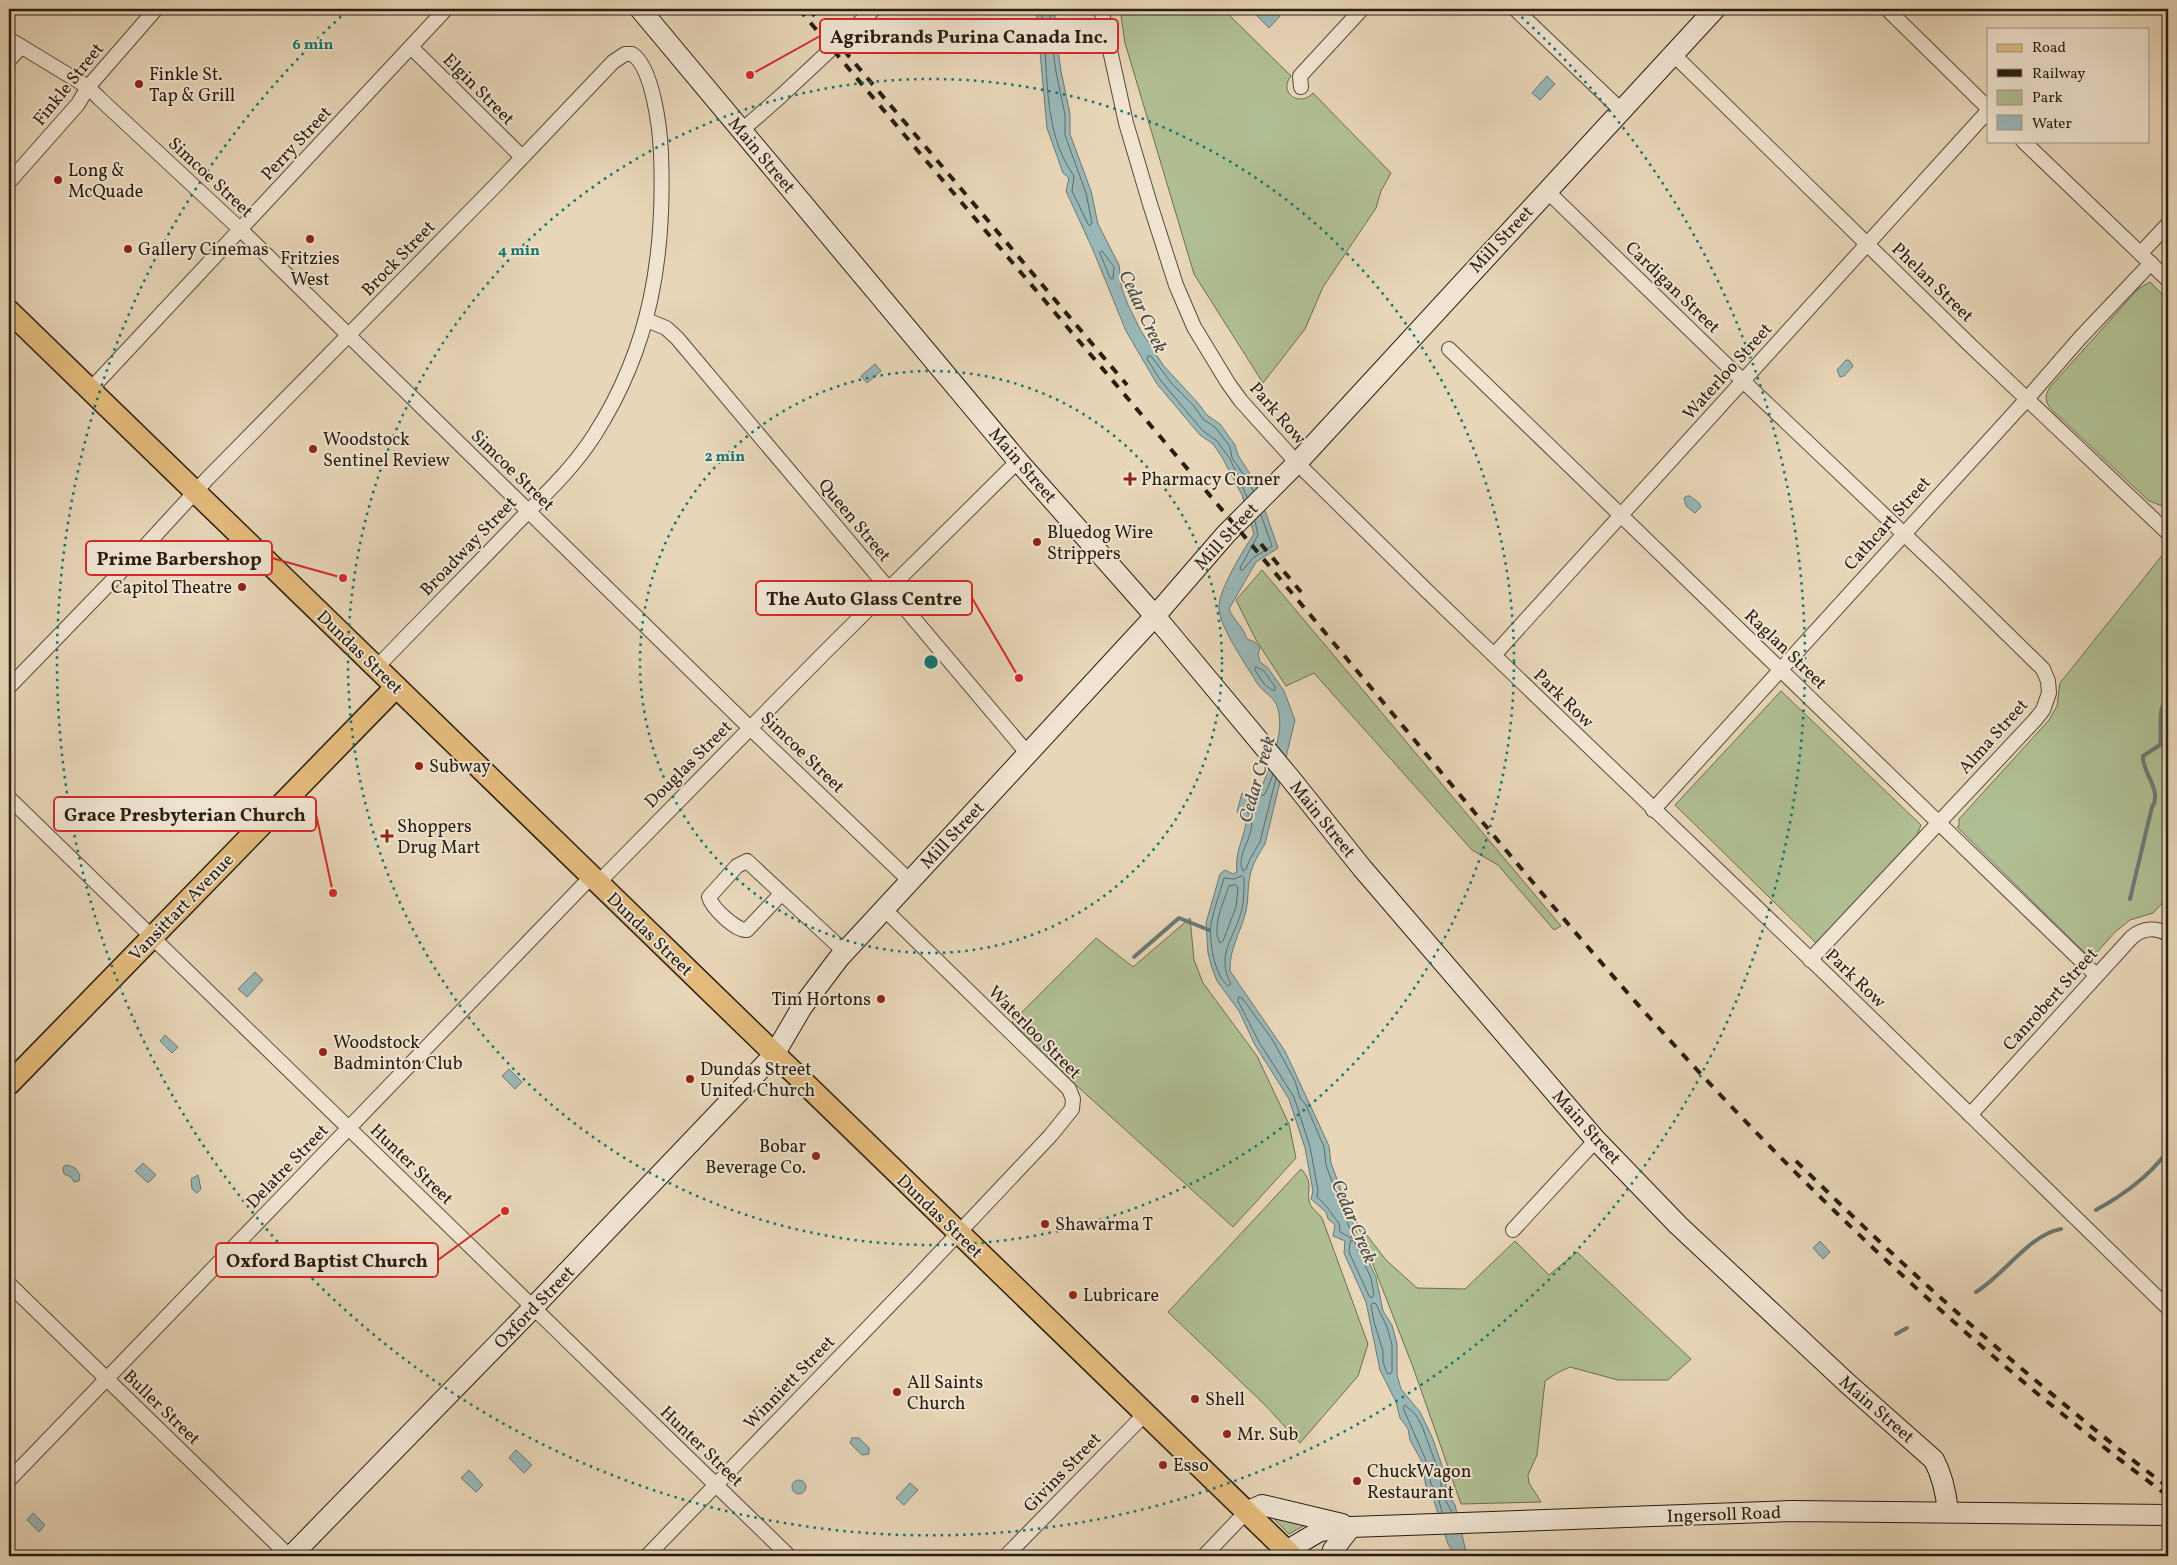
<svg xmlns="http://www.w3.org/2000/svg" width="2177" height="1565" font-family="Vollkorn,serif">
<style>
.green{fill:#b0bf93;stroke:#6c6e52}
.water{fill:#99b7b7;stroke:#6b7975}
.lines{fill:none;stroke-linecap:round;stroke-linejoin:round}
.shore{stroke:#606a64;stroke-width:1}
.stream{stroke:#6b7975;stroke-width:4}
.street-casing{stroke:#574b3c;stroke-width:16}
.secondary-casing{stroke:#271d12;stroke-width:22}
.primary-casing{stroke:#271d12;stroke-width:24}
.street{stroke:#f0e4d1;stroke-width:14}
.secondary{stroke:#f0e4d1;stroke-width:20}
.primary{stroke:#e4bb7c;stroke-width:21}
.rail{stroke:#271d12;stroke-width:4;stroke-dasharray:9 9;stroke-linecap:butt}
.ring{fill:none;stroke:#0f766e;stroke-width:2.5;stroke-dasharray:2.5 5}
.poi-dot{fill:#8f2418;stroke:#f0e4d1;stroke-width:2}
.labels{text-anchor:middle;stroke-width:4;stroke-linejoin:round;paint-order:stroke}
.poi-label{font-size:18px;fill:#271d12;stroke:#f0e4d1;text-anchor:start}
.street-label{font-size:18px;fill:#271d12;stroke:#f0e4d1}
.water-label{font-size:19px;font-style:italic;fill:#494b44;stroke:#f0e4d1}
.centre{fill:#0f766e;stroke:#f0e4d1;stroke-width:2.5}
.ring-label{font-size:15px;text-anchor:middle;font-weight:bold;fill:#0f766e;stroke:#f0e4d1;stroke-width:4;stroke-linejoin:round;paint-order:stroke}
.leader{fill:none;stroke:#d62828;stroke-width:2}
.callout-dot{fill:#d62828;stroke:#f0e4d1;stroke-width:2}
.callout{fill:#f0e4d1;stroke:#d62828;stroke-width:2}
.callout-label{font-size:19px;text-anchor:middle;font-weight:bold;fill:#271d12}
</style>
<rect width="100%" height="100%" fill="#e8d6b8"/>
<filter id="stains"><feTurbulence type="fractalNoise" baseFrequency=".004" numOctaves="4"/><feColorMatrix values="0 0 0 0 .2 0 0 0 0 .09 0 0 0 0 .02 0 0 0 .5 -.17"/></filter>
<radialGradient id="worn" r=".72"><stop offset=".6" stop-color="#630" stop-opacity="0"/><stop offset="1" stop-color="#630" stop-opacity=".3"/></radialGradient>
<g class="green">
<path d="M1120,9H1223L1291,76C1278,92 1299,108 1313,93L1391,173L1381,191L1376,208L1323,287L1305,329L1263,383L1194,274L1125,43Z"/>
<path d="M2150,282L2168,300V508L2149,501L2053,411C2045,403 2044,396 2050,387L2138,289Z"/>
<path d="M2168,548V897L2153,913L2130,920L2114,933L2091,959L1957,827L1959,826V819L2049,720L2057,706L2060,683Z"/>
<path d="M1262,570L1561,926L1554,930L1498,865L1472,850L1314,673L1286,686L1256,640L1236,600Z"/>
<path d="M1781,691L1921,825L1917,835L1816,943L1675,805Z"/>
<path d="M1190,918L1194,960L1203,983L1257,1056L1289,1124L1296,1158L1233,1227L1078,1087L1012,1022L1096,938L1133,967Z"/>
<path d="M1301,1169C1316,1185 1304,1192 1311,1206C1314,1210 1319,1214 1322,1218L1368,1344L1358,1376L1300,1443L1265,1405L1168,1312Z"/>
<path d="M1356,1221L1386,1260L1417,1288L1465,1289L1515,1241L1549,1275L1577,1252L1691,1359L1668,1380H1618L1570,1367L1557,1373L1545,1381L1537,1455L1528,1475L1529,1483L1541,1502L1461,1504L1413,1367Z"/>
<path d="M1270,1515L1307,1524L1289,1534Z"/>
</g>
<g class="water">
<path d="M1036,9H1055V28L1061,71L1070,114V134L1091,191L1098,224L1119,265L1122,289L1128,305L1141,331L1163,365L1197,402L1207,415L1220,424L1235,445L1238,455L1255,482L1278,548L1256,562L1229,609C1234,621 1243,626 1247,639L1255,642L1260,648L1258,654L1260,662L1268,668L1284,691L1295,720L1265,844C1259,854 1252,864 1250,876C1247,887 1249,900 1246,911C1241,932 1229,949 1230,971L1285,1051L1329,1146L1331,1163L1363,1250L1376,1277L1383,1311L1392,1325L1397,1344V1375L1401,1389L1420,1412L1432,1437L1446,1477V1490L1455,1505L1467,1556H1455L1448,1544L1432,1495L1426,1486L1421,1460L1410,1440L1408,1429L1400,1418L1396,1402L1380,1370L1366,1302L1344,1253L1345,1241L1333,1236L1335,1225L1328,1219L1326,1212L1311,1199L1313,1191L1305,1148L1289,1099L1255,1045L1239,1011L1217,981L1212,968L1208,953L1206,923L1220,874L1225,870L1233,874L1237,872C1234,853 1245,836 1247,818L1237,812L1242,793L1249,796L1261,790C1269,765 1285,736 1278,709C1275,696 1263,693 1257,683C1247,666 1220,628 1219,609C1217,592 1244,549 1254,534L1242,495L1222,457L1213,444L1200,435L1157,384L1126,331L1093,250L1066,191L1069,178L1063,173L1047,128Z"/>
<path d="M1250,9H1272L1280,16L1269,28Z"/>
<path d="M1547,76L1555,84L1540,100L1532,93Z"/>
<path d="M1846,360H1849L1853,366L1844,376L1840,377L1837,370Z"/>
<path d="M875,364L881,371L867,383L861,376Z"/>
<path d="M1687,496H1690L1699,503L1701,507L1695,513L1686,506L1684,498Z"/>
<path d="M255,972L263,980L247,997L238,989Z"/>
<path d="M165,1035L178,1047L172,1053L160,1041Z"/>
<path d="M509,1069L522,1082L515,1089L502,1076Z"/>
<path d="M143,1163L156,1175L148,1183L135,1171Z"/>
<path d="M68,1165L75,1168L80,1175L79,1181L74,1182L71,1177L64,1174L63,1169L64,1166Z"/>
<path d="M198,1175L201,1189L197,1193L192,1189L191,1179Z"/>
<path d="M1820,1241L1830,1252L1823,1259L1813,1248Z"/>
<path d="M852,1438H859L869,1448V1454L862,1455L850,1443Z"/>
<path d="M516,1450L532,1465L524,1473L509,1458Z"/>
<path d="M469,1470L483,1485L476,1492L461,1478Z"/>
<circle cx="799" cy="1487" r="7"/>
<path d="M910,1483L918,1490L904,1505L896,1498Z"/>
<path d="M33,1513L45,1525L39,1532L27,1520Z"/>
</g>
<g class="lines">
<g class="shore">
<path d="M1041,9C1050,64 1040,129 1074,176L1072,191L1088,224L1090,226L1092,223L1086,193L1065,135V115L1056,72L1050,29V9"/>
<path d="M1102,251L1114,267L1113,279L1110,278L1100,253Z"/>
<path d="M1247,497L1230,459L1217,441L1203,431L1161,381L1147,359L1148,356H1151L1173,385L1193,405L1203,419L1216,428L1230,447L1232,458L1250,484L1253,491"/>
<path d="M1255,521L1258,535L1240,568L1242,571L1253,558L1272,546L1261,515"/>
<path d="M1256,667L1264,671L1275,687V690H1272L1264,684L1255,670Z"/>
<path d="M1273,775L1265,794L1245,803L1244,809C1266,826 1233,852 1243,871L1246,869L1250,859L1260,842L1276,778"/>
<path d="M1242,876L1244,878C1244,888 1244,899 1242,909C1235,938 1215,954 1231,984L1228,986C1214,974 1209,942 1211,924C1214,908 1220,893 1224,878L1234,879Z"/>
<path d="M1236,885L1238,888L1236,907L1223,941L1220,943C1211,928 1224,901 1229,886Z"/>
<path d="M1239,997L1242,998L1272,1039L1295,1081L1300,1098L1306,1105L1324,1147L1326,1165L1352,1235L1351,1238L1340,1232L1339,1223C1331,1214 1327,1205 1317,1197L1318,1190L1310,1147L1294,1097L1259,1042L1238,1001Z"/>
<path d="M1351,1240L1354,1241L1371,1278L1374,1295L1372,1298L1369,1296L1349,1252Z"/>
<path d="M1373,1303L1376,1304L1387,1327L1392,1345V1372L1390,1374L1387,1373L1383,1362V1351L1374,1322L1371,1305Z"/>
<path d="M1442,1512L1437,1493L1431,1484L1425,1458L1403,1408L1405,1405L1416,1415L1422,1426L1441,1478V1492L1452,1512"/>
</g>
<g class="stream">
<path d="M2130,899L2152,807C2163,791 2142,773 2143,756L2160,745C2163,730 2156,709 2168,698"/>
<path d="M1134,957L1179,918L1209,930"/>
<path d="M2096,1210C2125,1194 2148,1177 2168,1151"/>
<path d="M1976,1292C2003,1276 2030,1234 2061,1229"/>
<path d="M1896,1334L1907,1328"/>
</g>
<g class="street-casing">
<g id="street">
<path d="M1101,9L1126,123L1150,204L1176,285L1194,327L1228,383L1241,401L1297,463L1426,590L1829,977L2168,1308"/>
<path d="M1515,9L1621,110"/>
<path d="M1887,9L1988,108"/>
<path d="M9,39L88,87L99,98L241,230L750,728L910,881"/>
<path d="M411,47L522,157"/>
<path d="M1674,55L1969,344L2168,533"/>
<path d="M9,60L21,47"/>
<path d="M1301,87L1300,76L1362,9"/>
<path d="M741,131L782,95L874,9"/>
<path d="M2023,141L2168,280"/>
<path d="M9,182L78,104L88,87L156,9"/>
<path d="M1546,190L1743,381L1947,575L2043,669L2048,681L2049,693L2043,710L2035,720L1810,960"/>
<path d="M2141,253L2168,224"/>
<path d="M647,320L666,328L677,338L1028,754"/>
<path d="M1449,349L2096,975"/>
<path d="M90,390L446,9"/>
<path d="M1494,655L1988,111"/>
<path d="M9,687L138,554L207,479L495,186L613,62L625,54H632C653,67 660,130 661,153C665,256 651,346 595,434C573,469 543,496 515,525C469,573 422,620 376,668"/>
<path d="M9,798L789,1556"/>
<path d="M1653,810L2027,399L2080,338L2151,263"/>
<path d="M598,883L825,652L1018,461"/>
<path d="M781,894L747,930C736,931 712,908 709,897L737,866L747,861L845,952"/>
<path d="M1970,1115L2132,937C2143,928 2156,927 2168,934"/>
<path d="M1513,1230L1596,1140"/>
<path d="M9,1284L289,1556"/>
<path d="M9,1480L591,877"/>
<path d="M647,1556L916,1278L1051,1135L1072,1109L1073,1099L1069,1089L884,909"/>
<path d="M1006,1556L1145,1414"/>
<path d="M1204,1556L1246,1512"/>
</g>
</g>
<g class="secondary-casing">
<g id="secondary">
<path d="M640,9L1018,461L1155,616L1290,778L1362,868L1596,1140L1678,1225L1847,1383L1934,1460C1943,1477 1946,1493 1948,1511"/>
<path d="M1246,1512L1262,1505L1342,1524"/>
<path d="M1286,1551L1320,1531L1351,1527L1791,1511L2168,1515"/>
<path d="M291,1556L526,1315L774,1055L802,1007L839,958L1155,616L1226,534L1297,463L1715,9"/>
<path d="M1331,1556L1333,1550L1351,1527"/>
</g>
</g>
<g class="primary-casing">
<g id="primary">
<path d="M9,311L1292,1556"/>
<path d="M9,1084L396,687"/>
</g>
</g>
<use href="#street" class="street"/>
<use href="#secondary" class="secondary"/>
<use href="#primary" class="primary"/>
<g class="rail">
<path d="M799,9C977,223 1159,433 1337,647C1431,759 1523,873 1619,983C1783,1171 1967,1347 2168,1496"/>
<path d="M809,9L1127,385"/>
<path d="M1261,544L1301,592"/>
<path d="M1796,1161C1875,1239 1956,1314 2041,1385C2083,1420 2125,1455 2168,1487"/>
</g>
</g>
<g class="ring">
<circle cx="931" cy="662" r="291"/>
<circle cx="931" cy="662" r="583"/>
<path d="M1516 12A874 874 0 1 1 346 12"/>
</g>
<g class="poi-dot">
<circle cx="139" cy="84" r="5"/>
<circle cx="58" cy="180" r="5"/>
<circle cx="310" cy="239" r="5"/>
<circle cx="128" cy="249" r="5"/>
<circle cx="313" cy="449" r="5"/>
<path d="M1127.5 471.5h5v5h5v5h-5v5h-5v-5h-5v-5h5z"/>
<circle cx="1037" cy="542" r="5"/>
<circle cx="242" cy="587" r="5"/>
<circle cx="419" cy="766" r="5"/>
<path d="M384.5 828.5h5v5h5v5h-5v5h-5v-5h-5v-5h5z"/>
<circle cx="881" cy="999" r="5"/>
<circle cx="323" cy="1052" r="5"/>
<circle cx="690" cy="1079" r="5"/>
<circle cx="816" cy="1156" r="5"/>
<circle cx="1045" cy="1224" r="5"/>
<circle cx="1073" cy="1295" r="5"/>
<circle cx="897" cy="1392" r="5"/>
<circle cx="1195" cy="1399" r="5"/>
<circle cx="1227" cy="1434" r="5"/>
<circle cx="1163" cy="1465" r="5"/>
<circle cx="1357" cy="1481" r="5"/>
</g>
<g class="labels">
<g class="poi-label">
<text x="149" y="80">Finkle St.<tspan x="149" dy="21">Tap &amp; Grill</tspan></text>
<text x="68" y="176">Long &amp;<tspan x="68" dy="21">McQuade</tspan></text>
<text x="138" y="255">Gallery Cinemas</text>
<text x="310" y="264" text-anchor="middle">Fritzies<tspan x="310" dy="21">West</tspan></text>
<text x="323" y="445">Woodstock<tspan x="323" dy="21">Sentinel Review</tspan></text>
<text x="1141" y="485">Pharmacy Corner</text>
<text x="1047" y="538">Bluedog Wire<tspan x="1047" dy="21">Strippers</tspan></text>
<text x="232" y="593" text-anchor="end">Capitol Theatre</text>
<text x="429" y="772">Subway</text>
<text x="397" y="832">Shoppers<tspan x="397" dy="21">Drug Mart</tspan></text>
<text x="871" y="1005" text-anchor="end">Tim Hortons</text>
<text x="333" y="1048">Woodstock<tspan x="333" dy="21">Badminton Club</tspan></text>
<text x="700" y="1075">Dundas Street<tspan x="700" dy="21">United Church</tspan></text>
<text x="806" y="1152" text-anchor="end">Bobar<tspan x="806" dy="21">Beverage Co.</tspan></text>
<text x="1055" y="1230">Shawarma T</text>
<text x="1083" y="1301">Lubricare</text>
<text x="907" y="1388">All Saints<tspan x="907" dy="21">Church</tspan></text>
<text x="1205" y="1405">Shell</text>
<text x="1237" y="1440">Mr. Sub</text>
<text x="1173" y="1471">Esso</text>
<text x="1367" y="1477">ChuckWagon<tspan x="1367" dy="21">Restaurant</tspan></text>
</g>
<g class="street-label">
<text transform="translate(68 84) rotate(-51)" y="6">Finkle Street</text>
<text transform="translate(479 89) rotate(45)" y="6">Elgin Street</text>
<text transform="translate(296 143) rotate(-47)" y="6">Perry Street</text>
<text transform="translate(762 155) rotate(50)" y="6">Main Street</text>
<text transform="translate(211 177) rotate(43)" y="6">Simcoe Street</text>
<text transform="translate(1501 239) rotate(-47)" y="6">Mill Street</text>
<text transform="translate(398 258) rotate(-46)" y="6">Brock Street</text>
<text transform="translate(1933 282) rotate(44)" y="6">Phelan Street</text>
<text transform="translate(1673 287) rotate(44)" y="6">Cardigan Street</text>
<text transform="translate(1727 371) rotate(-48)" y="6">Waterloo Street</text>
<text transform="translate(1278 413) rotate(49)" y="6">Park Row</text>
<text transform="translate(1023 465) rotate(49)" y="6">Main Street</text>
<text transform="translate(513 470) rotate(44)" y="6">Simcoe Street</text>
<text transform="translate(855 520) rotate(50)" y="6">Queen Street</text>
<text transform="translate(1887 523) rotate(-48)" y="6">Cathcart Street</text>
<text transform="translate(1226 536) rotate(-47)" y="6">Mill Street</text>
<text transform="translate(468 546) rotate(-46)" y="6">Broadway Street</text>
<text transform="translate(1786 649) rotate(44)" y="6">Raglan Street</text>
<text transform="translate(360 652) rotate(44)" y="6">Dundas Street</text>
<text transform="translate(1564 698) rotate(44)" y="6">Park Row</text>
<text transform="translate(1993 736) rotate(-48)" y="6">Alma Street</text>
<text transform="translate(803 752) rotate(44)" y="6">Simcoe Street</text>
<text transform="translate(688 764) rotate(-45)" y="6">Douglas Street</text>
<text transform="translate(1323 819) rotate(51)" y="6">Main Street</text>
<text transform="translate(952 835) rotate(-47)" y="6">Mill Street</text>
<text transform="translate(181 907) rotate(-46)" y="6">Vansittart Avenue</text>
<text transform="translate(650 934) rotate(44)" y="6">Dundas Street</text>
<text transform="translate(1856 978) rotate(44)" y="6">Park Row</text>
<text transform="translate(2050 999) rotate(-48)" y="6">Canrobert Street</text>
<text transform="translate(1035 1032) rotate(45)" y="6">Waterloo Street</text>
<text transform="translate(1587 1127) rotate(48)" y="6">Main Street</text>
<text transform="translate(412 1164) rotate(44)" y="6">Hunter Street</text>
<text transform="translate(287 1166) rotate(-46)" y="6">Delatre Street</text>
<text transform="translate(940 1216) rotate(44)" y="6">Dundas Street</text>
<text transform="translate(534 1307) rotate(-46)" y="6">Oxford Street</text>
<text transform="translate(789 1382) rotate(-46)" y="6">Winniett Street</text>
<text transform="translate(162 1407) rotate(44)" y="6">Buller Street</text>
<text transform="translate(1877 1409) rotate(41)" y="6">Main Street</text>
<text transform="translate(702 1446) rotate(44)" y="6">Hunter Street</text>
<text transform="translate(1062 1472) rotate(-46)" y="6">Givins Street</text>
<text transform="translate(1724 1514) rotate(-2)" y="6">Ingersoll Road</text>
</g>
<g class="water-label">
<text transform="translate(1144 311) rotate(65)" y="7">Cedar Creek</text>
<text transform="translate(1256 779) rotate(-74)" y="7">Cedar Creek</text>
<text transform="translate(1355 1221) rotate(67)" y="7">Cedar Creek</text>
</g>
</g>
<circle cx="931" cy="662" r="8" class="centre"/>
<g class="ring-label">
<text x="313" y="49">6 min</text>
<text x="519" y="255">4 min</text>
<text x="725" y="461">2 min</text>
</g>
<path class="leader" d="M750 75L820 36M343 578L272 558M1019 678L972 598M333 893L316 814M505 1211L438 1260"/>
<g class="callout-dot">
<circle cx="750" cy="75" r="5"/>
<circle cx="343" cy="578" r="5"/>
<circle cx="1019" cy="678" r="5"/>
<circle cx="333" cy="893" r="5"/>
<circle cx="505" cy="1211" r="5"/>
</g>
<g class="callout">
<rect x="820" y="19" width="298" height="34" rx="5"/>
<rect x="86" y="541" width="186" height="34" rx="5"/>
<rect x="756" y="581" width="216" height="34" rx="5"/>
<rect x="54" y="797" width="262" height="34" rx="5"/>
<rect x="216" y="1243" width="222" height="34" rx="5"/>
</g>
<g class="callout-label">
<text x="969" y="43">Agribrands Purina Canada Inc.</text>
<text x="179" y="565">Prime Barbershop</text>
<text x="864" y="605">The Auto Glass Centre</text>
<text x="185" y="821">Grace Presbyterian Church</text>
<text x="327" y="1267">Oxford Baptist Church</text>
</g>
<rect width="2177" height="1565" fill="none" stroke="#e8d6b8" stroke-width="30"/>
<rect x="10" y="10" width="2157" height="1545" fill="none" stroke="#271d12" stroke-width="2.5"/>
<rect x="15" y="15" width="2147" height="1535" fill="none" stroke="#271d12"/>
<rect x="1987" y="28" width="162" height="115" fill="#f0e4d1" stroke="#a09485"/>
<rect x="1997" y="44" width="25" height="8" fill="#e4bb7c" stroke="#a09485"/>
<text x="2032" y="52" font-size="15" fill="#271d12">Road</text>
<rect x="1997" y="69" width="25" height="8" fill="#271d12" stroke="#a09485"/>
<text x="2032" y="78" font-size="15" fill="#271d12">Railway</text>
<rect x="1997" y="90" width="25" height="15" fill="#b0bf93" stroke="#a09485"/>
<text x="2032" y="102" font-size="15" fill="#271d12">Park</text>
<rect x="1997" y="115" width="25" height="15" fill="#99b7b7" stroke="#a09485"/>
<text x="2032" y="128" font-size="15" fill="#271d12">Water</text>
<rect width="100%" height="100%" filter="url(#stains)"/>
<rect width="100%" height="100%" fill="url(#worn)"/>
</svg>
